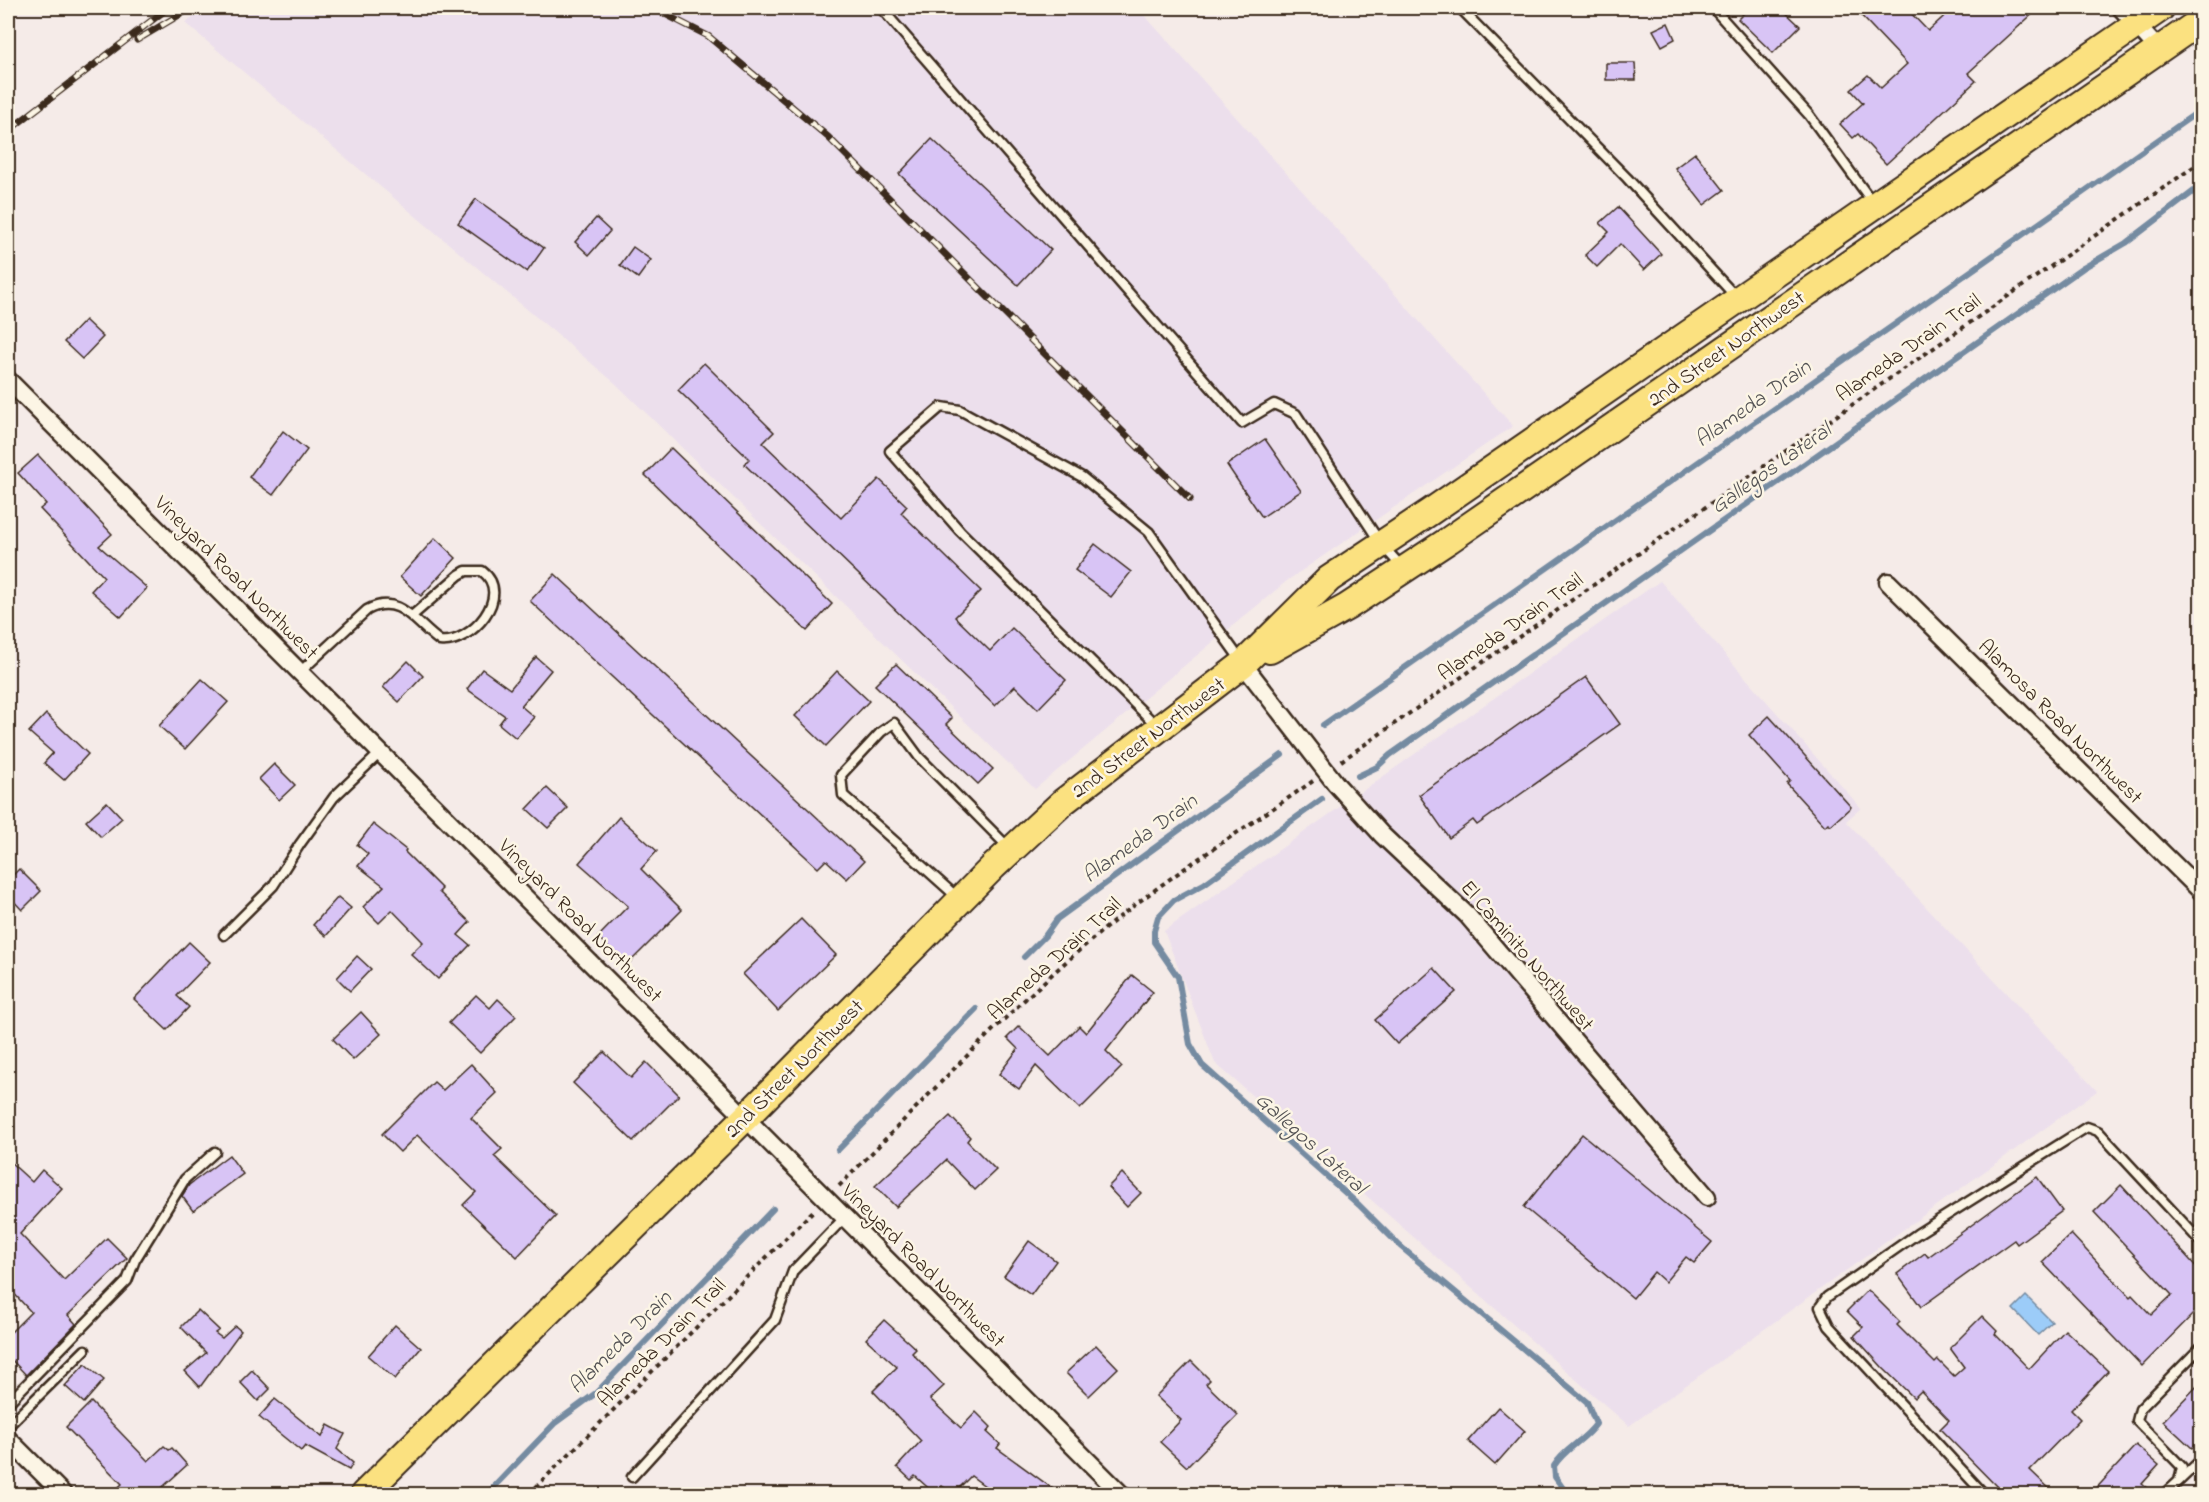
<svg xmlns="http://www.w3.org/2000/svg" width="2209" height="1502" font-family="'Indie Flower',sans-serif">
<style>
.built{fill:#ecdfec}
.water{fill:#9cccf8;stroke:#758ba1;stroke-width:1.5}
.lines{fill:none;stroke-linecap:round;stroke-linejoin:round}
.stream{stroke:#758ba1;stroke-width:6}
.building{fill:#d8c4f5;stroke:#3b2a1e;stroke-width:1.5}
.service-casing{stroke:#3b2a1e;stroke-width:13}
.minor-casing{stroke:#3b2a1e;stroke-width:21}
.primary-casing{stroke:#3b2a1e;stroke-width:30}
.path{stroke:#3b2a1e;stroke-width:4;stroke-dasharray:4.5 4.5;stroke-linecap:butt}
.service{stroke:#fcf5e5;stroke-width:8}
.minor{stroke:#fcf5e5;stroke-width:16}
.primary{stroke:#fbe180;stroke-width:26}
.rail-casing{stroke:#3b2a1e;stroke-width:7}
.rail{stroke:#fcf5e5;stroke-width:4.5;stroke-dasharray:14;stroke-linecap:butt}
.labels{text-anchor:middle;stroke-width:5;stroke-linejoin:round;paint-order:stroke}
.street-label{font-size:21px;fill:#3b2a1e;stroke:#fcf5e5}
.water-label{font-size:22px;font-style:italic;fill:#535254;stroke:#fcf5e5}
</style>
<rect width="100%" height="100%" fill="#f5ebe8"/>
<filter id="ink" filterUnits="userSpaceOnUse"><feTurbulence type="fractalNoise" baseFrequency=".0167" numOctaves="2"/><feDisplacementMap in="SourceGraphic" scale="12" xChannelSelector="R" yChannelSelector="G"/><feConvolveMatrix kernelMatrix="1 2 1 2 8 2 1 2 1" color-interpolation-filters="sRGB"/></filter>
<g filter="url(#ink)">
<g class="built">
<path d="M207,8H1138L1513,426L1288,580L1035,789L615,383L185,23Z"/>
<path d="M1660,581L1861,808L1846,821L2097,1091L1629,1426L1215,1063L1164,931Z"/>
</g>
<path class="water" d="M2026,1296L2052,1322L2038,1335L2013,1309Z"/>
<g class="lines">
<g class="stream">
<path d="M1323,725L2202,109"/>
<path d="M1358,776L1377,767L1390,755L2083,268L2126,243L2202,185"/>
<path d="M1322,799L1204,884L1174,900L1158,917L1154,931V942L1178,977L1190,1044L1202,1065L1359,1205L1400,1246L1587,1402L1596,1424C1584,1441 1565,1448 1554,1466L1555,1477L1567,1494"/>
<path d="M1024,957L1045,936L1057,919L1282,755"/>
<path d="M838,1150L976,1009"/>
<path d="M487,1494L555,1423L596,1393L773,1209"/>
</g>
</g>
<g class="building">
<path d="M1749,8H1781L1800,26L1773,53L1738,19Z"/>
<path d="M1854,8H1906L1928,31L1953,8H2039L1968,73L1976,81L1886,164L1858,134L1853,138L1840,124L1863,103L1851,90L1868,75L1881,88L1907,64Z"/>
<path d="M1668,23L1675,39L1662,46L1653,30Z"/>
<path d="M1606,63H1635L1636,80H1606Z"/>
<path d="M932,139L1051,250L1018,285L899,174Z"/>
<path d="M1695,153L1724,190L1704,205L1675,168Z"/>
<path d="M476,199L544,248L527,272L458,223Z"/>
<path d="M1618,207L1661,254L1644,270L1620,244L1597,267L1585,255L1609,232L1600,223Z"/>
<path d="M596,218L610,231L589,255L575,242Z"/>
<path d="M633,247L651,260L638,278L620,265Z"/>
<path d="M85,320L103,337L82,359L64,342Z"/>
<path d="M704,363L774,432L763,443L841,518L879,479L907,506L901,513L981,591L955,617L990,651L1012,628L1066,680L1038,709L1015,686L995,706L744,464L749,459L678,390Z"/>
<path d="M283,431L307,450L273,495L249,477Z"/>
<path d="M1265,439L1301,491L1262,517L1227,465Z"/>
<path d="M671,448L832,604L807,631L645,475Z"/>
<path d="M38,455L112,534L99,546L147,588L121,617L91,591L104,577L40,509L46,504L18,473Z"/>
<path d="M435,538L456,558L421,596L400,577Z"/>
<path d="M1095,544L1131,572L1111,597L1075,570Z"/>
<path d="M555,574L864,861L847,879L826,860L818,868L530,601Z"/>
<path d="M536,657L551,670L521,706L534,717L516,738L499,724L505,716L467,689L482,669L510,689Z"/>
<path d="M408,661L423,676L399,702L383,687Z"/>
<path d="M896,664L952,718L946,724L993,769L978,784L875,685Z"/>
<path d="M837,671L869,701L826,746L795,716Z"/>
<path d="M1586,677L1620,724L1477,825L1473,820L1449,838L1419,795Z"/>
<path d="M202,679L228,702L185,749L159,726Z"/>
<path d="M46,714L88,754L64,780L44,763L53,753L29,732Z"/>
<path d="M1769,716L1851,807L1831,825L1828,823L1825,826L1787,784L1790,781L1749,735Z"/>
<path d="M274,764L295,785L279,800L259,779Z"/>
<path d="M547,788L568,808L548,828L527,809Z"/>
<path d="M107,802L122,818L101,837L86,821Z"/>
<path d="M619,817L657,851L641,869L682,910L626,966L598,937L628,906L579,863Z"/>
<path d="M373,824L406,850L405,852L442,889L439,892L470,922L458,935L470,945L438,979L411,954L423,942L392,910L379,923L363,907L384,886L358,866L368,854L357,845Z"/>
<path d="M19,869L41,891L22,910L8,895V880Z"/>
<path d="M338,897L351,908L326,936L313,925Z"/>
<path d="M801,919L836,955L778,1011L743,974Z"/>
<path d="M189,942L210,962L177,996L189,1007L167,1030L134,999Z"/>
<path d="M357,956L371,969L350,991L337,978Z"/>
<path d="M1434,968L1456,992L1397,1044L1375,1020Z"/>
<path d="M1132,975L1153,992L1106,1051L1122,1067L1080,1109L1036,1066L1019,1089L999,1074L1018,1049L1007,1038L1019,1026L1050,1056L1079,1026L1086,1033Z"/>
<path d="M476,995L490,1008L498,999L516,1016L480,1053L449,1023Z"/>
<path d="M361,1012L381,1034L353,1060L333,1039Z"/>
<path d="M604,1052L631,1078L646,1062L679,1095L633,1141L573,1083Z"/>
<path d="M471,1064L497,1093L471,1118L502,1149L494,1156L556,1216L517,1257L463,1205L476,1192L417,1135L400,1152L382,1134L434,1082L443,1090Z"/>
<path d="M950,1116L970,1137L967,1141L996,1170L975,1190L946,1160L896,1207L875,1186Z"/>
<path d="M1582,1134L1712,1242L1694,1263L1686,1257L1665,1282L1654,1272L1633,1298L1524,1207Z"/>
<path d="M229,1155L243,1174L193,1211L182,1196L189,1185Z"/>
<path d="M8,1160L32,1182L42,1170L62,1188L20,1234L64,1280L107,1238L127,1258L68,1315L76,1324L26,1375L8,1356V1335L31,1312L8,1287Z"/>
<path d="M1122,1173L1141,1193L1127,1207L1108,1187Z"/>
<path d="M2037,1177L2062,1211L2017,1244L2014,1240L1921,1307L1897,1274L1925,1253L1928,1257Z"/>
<path d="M2121,1185L2202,1273V1305L2142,1366L2042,1262L2071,1234L2130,1297L2132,1295L2151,1315L2172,1295L2094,1212Z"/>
<path d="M1029,1241L1056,1261L1031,1295L1004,1276Z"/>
<path d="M1868,1290L1900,1322L1897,1325L1935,1363L1938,1360L1954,1376L1964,1367L1950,1348L1982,1316L1997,1331L1995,1334L2029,1369L2065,1330L2108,1371L2071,1410L2080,1419L2030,1470L2055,1494H2004L1940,1429L1949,1420L1921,1391L1914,1398L1883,1368L1854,1336L1863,1327L1847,1311Z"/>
<path d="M198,1310L219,1330L215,1333L222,1338L235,1326L241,1331L200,1387L185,1371L206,1353L181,1327Z"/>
<path d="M884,1320L916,1349L912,1353L944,1386L930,1399L961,1428L976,1412L991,1427L987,1432L1000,1444L997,1448L1060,1494H996L971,1476L953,1494L942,1486L935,1494L915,1476L911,1480L897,1467L921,1441L873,1391L897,1367L866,1339Z"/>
<path d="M395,1325L421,1348L395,1379L368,1356Z"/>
<path d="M1096,1345L1118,1368L1089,1396L1066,1373Z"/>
<path d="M1191,1361L1210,1380L1206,1384L1238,1415L1187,1467L1160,1442L1181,1420L1156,1396Z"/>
<path d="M85,1364L104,1380L84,1403L65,1386Z"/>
<path d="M252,1370L270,1389L258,1401L240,1382Z"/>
<path d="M2202,1381V1438L2192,1448L2163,1421Z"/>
<path d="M275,1399L322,1437L328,1425L345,1434L337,1449L353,1463L349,1470L305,1446L301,1451L259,1417Z"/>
<path d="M91,1402L148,1461L164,1446L169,1450L172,1448L187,1465L155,1494H111L122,1484L66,1427Z"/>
<path d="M1498,1407L1525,1431L1495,1465L1468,1441Z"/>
<path d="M2136,1445L2159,1465L2142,1484L2154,1494H2091Z"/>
</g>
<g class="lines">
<g class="service-casing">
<g id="service">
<path d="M881,8L1242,423L1274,404L1296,414L1381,544L1402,567"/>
<path d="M1460,8L1627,178L1736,297"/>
<path d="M1713,8L1809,115L1873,203"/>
<path d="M300,672L367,610C401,592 416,625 440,641C471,645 514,595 482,571H466L459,575L413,615"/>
<path d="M1157,726L960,531L890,451L941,407L960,410L1082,477L1149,532L1242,662"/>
<path d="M958,898L843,795L841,775L881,732L894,723L919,757L1009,848"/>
<path d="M224,935L273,886L300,844L334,797L381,752"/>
<path d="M8,1403L127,1281L135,1260L185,1179L215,1152"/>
<path d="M8,1426L85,1350"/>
<path d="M632,1477L775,1320L793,1271L845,1217"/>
<path d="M2180,1480L2202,1459"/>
<path d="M1984,1494L1829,1326L1820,1307L1827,1297L1917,1234L2087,1127L2098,1131L2202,1243"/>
<path d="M2165,1494L2179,1481L2182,1467L2137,1421L2140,1409L2202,1346"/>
</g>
</g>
<g class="minor-casing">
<g id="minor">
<path d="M2121,8L2159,50"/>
<path d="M8,380L1121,1494"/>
<path d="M1888,582L2202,892"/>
<path d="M1243,664L1336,784L1382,835L1467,915L1707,1197"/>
<path d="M8,1439L63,1494"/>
</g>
</g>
<g class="primary-casing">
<g id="primary">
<path d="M1270,650L1347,607L1449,540L2202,20"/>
<path d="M364,1494L746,1117L993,867L1063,802L1243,664L1329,579L1430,512L2161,8"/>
</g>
</g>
<g class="path">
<path d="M1341,761L2202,161"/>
<path d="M839,1186C923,1102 1004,1013 1095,937C1163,879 1240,832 1313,781"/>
<path d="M529,1494L814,1210"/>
</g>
<use href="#service" class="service"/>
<use href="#minor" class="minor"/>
<use href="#primary" class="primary"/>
<g class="rail-casing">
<g id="rail">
<path d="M653,8L708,36L828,137L1190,499"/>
<path d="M137,40L191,8"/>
<path d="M8,131L168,8"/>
</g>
</g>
<use href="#rail" class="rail"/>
</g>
</g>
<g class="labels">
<g class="street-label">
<text transform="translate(1908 347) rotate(-35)" y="7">Alameda Drain Trail</text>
<text transform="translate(1726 348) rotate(-35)" y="7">2nd Street Northwest</text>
<text transform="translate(237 577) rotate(45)" y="7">Vineyard Road Northwest</text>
<text transform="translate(1510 626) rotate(-35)" y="7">Alameda Drain Trail</text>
<text transform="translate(2061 721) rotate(45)" y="7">Alamosa Road Northwest</text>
<text transform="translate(1148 737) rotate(-37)" y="7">2nd Street Northwest</text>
<text transform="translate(581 920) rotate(45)" y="7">Vineyard Road Northwest</text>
<text transform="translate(1528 955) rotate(49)" y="7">El Caminito Northwest</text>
<text transform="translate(1054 958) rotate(-42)" y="7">Alameda Drain Trail</text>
<text transform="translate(794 1068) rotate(-45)" y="7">2nd Street Northwest</text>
<text transform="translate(924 1265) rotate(45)" y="7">Vineyard Road Northwest</text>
<text transform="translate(661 1342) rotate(-45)" y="7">Alameda Drain Trail</text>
</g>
<g class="water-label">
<text transform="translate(1752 402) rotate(-35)" y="8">Alameda Drain</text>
<text transform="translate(1770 467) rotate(-35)" y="8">Gallegos Lateral</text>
<text transform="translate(1139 837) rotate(-36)" y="8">Alameda Drain</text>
<text transform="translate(1312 1142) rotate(42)" y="8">Gallegos Lateral</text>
<text transform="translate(619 1341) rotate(-45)" y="8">Alameda Drain</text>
</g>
</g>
<rect width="2209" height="1502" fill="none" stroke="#fcf5e5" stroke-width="30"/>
<rect x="15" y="15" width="2179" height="1472" fill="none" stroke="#3b2a1e" stroke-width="2" filter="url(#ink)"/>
</svg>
